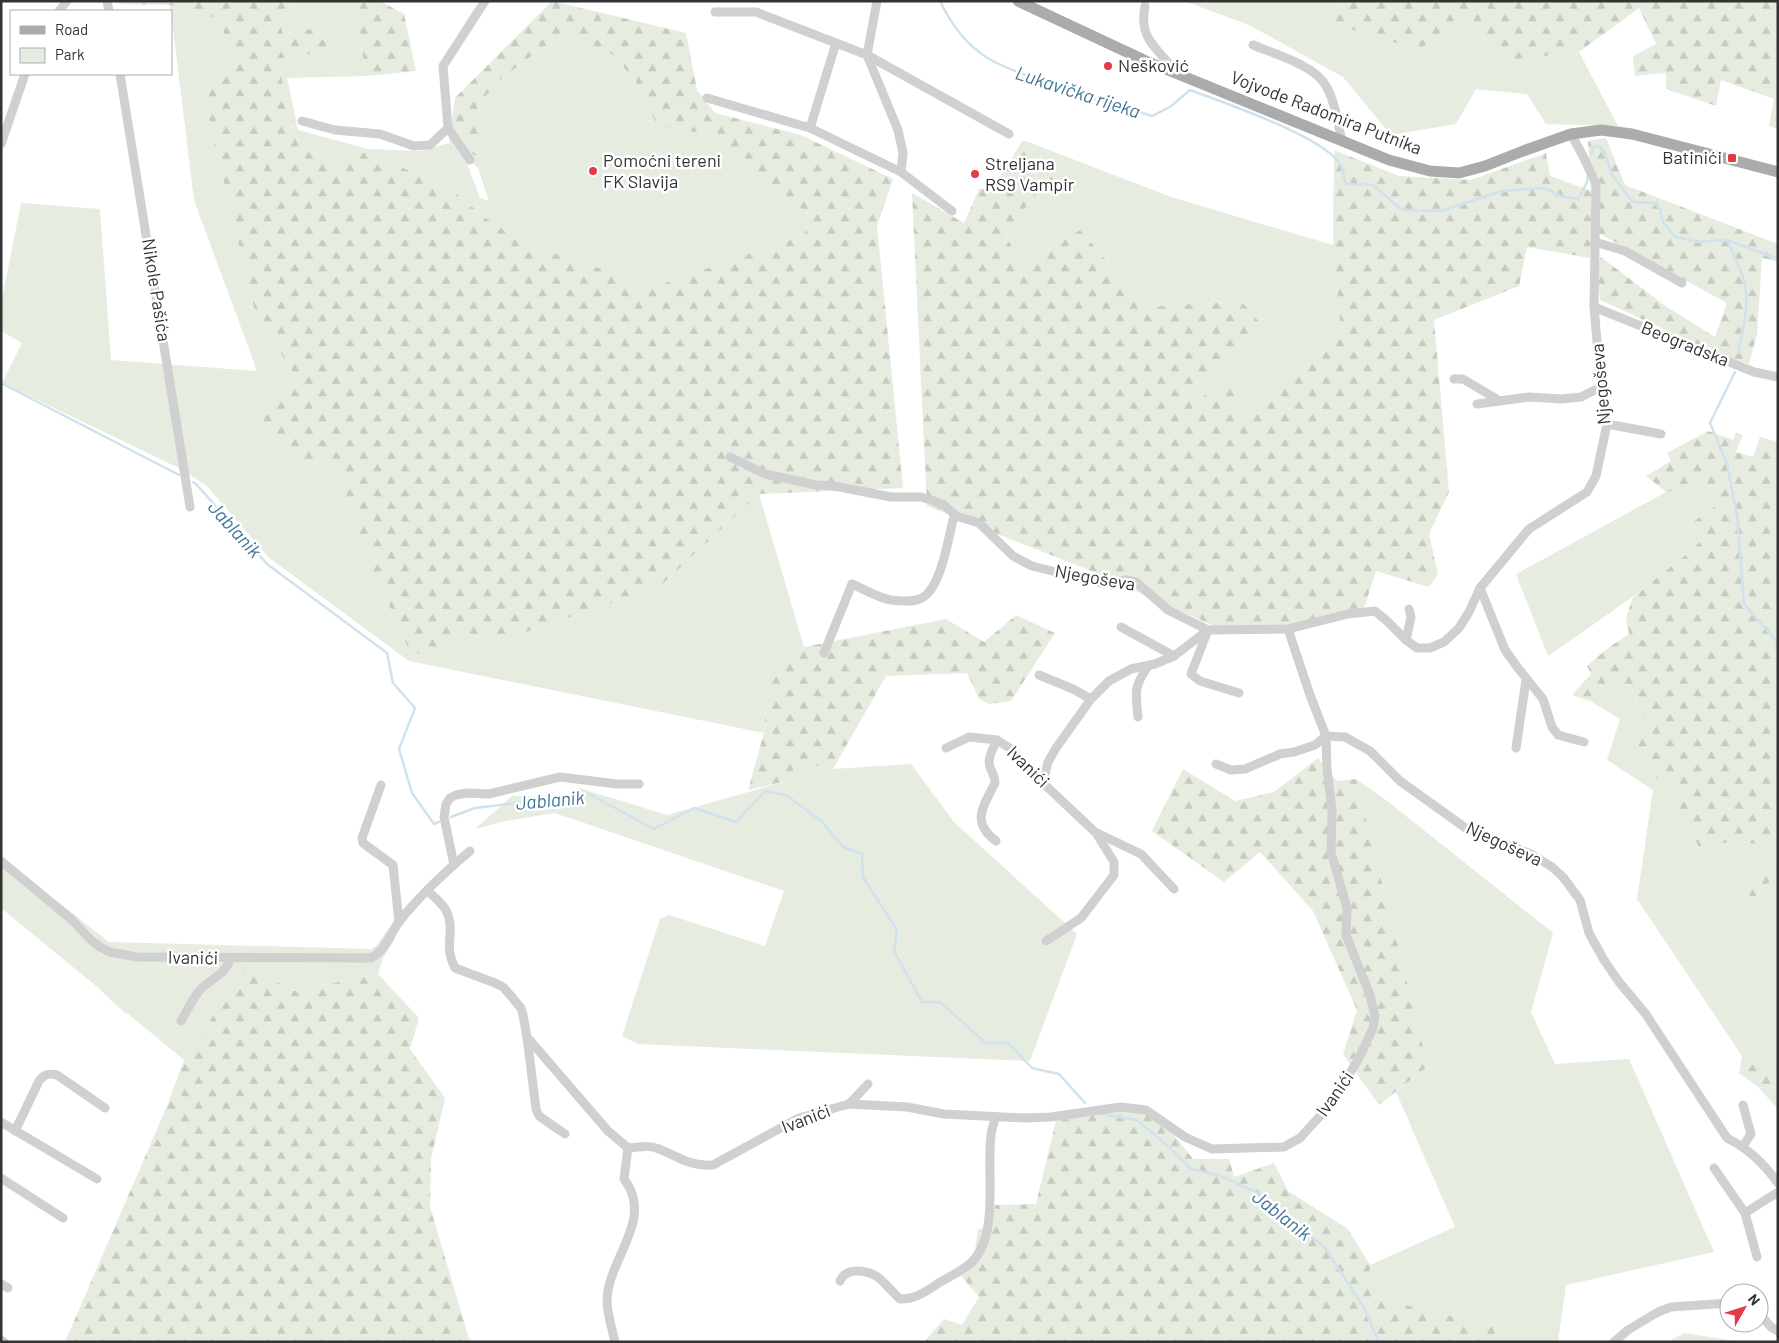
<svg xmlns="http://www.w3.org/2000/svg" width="1779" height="1343" font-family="Barlow,sans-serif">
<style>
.green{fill:#e6ecdf;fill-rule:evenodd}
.forest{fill:url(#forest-firs)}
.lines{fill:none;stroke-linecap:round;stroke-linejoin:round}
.stream{stroke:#cfe2ee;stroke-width:2.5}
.minor{stroke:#d0d0d0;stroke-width:9}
.major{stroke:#ababab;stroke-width:11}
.poi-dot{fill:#e63946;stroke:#fff;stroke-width:2}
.labels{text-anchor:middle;stroke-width:5;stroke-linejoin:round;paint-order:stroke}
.poi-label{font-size:18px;fill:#333;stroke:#fff;text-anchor:start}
.street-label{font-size:18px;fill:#333;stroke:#fff}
.water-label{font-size:19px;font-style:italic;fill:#3f7597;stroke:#fff}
</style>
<defs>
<pattern id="forest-firs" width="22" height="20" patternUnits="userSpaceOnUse" patternTransform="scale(1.25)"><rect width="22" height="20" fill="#e6ecdf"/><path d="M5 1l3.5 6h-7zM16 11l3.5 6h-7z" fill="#c6cbc0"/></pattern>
</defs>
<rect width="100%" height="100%" fill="#fff"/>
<g class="green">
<path d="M295,1H360L354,11L367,76L287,78L298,130L368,149L422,151L449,143L483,159L478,104L500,80L543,47L568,36L613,54L637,84L657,125L676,131L697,132L812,216L804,235L633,294L617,274L526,244L487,219L457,194L335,164L299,145L289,109L277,59L329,51L321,27L283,34L279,18ZM464,155L478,168L489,201L480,198Z"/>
<path d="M1184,1H1342L1333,24L1459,16L1508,60L1579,52L1618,126L1546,124L1527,94L1476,89L1456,124L1391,135L1343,77L1249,25Z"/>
<path d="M170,5L221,19L232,69L210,74L207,111L255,312L294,374L286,454L336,469L368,558L470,634L499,641L658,588L759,494L804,647L768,673L764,733L409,661L268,557L207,486L181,469L2,383L22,343L1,331V304L21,203L100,209L111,360L257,371L194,200Z"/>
<path d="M1023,140L1171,197L1333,245L1342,337L1261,404L1241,413L1230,382L1193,401L1182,389L1225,370L1241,301L1148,307L1080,230L1023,267L1005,234L1035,195L1056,177Z"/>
<path d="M1700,485L1719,486L1720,503L1687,526L1705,537C1658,582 1602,618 1548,656L1516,574L1666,492Z"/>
<path d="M1615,681L1632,688L1637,705L1647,722L1636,745L1653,768L1656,778L1682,797L1699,846L1736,841L1776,847L1746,901H1751L1778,873V1061L1761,1060L1739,1073L1742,1056L1637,899L1653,790L1607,760L1620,719L1587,699Z"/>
<path d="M795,762L833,769L911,764L954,822L1077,934L1030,1061L638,1044L622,1036L660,919L669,915L765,946L784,891L555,813L506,821L475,829L512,796H564L579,788L667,815L790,780Z"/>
<path d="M1356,779L1386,800L1553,933L1531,1012L1555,1064L1629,1059L1714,1252L1566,1285L1558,1342H1493L1496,1326L1409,1306L1370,1295V1265L1455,1227L1396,1092L1428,1066Z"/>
<path d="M1,857L109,942L371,949L376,946L395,920V939L383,958L378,974L295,991L246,967L184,1060L127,1013L126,1014L96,986L1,908Z"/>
<path d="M1778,1086V1109L1759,1088Z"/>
<path d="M1684,1333L1742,1342H1667Z"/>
</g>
<g class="forest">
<path d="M118,1H295L279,18L283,34L321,27L329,51L277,59L289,109L299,145L335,164L368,151L457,194L487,219L526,244L617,274L633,294L804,235L812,216L697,132L676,131L657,125L636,82L613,55L568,36L543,47L500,80L478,104L483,159L449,143L455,98L552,1L686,33L697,90L715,113L801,135L893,179L877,226L903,488L759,494L658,588L499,641L470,634L412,656L368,558L336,469L286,454L251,423L294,374L255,312L207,111L210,74L232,69L221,19L170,5L119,4Z"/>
<path d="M360,1H380L404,14L416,71L367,76L354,11Z"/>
<path d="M1342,1H1778V129L1769,126L1774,99L1721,80L1716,106L1666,89V73L1635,76L1633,56L1656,44L1639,8L1579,52L1508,60L1459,16L1420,50L1333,24Z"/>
<path d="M1606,138L1625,185L1778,244V262L1762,258L1757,334L1749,364L1716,353L1600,300L1597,265L1601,257L1664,305L1715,337L1727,303L1591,229L1590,258L1527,247L1519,286L1434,320L1449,492L1429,534L1438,574L1429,587L1376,571L1364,608L1288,625L1214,626L1089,570L927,506L912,193L964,223L979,189L993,188L1023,140L1056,177L1035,195L1005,234L1023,267L1080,230L1148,307L1241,301L1260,323L1225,370L1182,389L1193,401L1230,382L1241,413L1261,404L1342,337L1333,250L1334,150L1399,176L1471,180L1546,153L1550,176L1591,191L1588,141Z"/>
<path d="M1708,431L1733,440L1736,433L1743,435L1736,452L1753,457L1760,437L1778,442V873L1751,901H1746L1776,847L1736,841L1699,847L1680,811L1682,797L1656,778L1653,768L1636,745L1647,722L1637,705L1632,688L1615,681L1587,700L1572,695L1591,674L1587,666L1608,648L1629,634L1626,618L1633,597L1688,553L1705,537L1687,526L1720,503L1719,486L1700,485L1666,492L1646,476L1671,461L1667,453Z"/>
<path d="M1016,615L1055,633L1011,701L989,704L979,699L967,673L886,676L833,769L796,762L790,780L748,790L764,733L768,673L804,647L946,619L984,642Z"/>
<path d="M1318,758L1337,781L1356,779L1428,1066L1379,1105L1343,1054L1357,1010L1313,911L1260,852L1224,882L1152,831L1183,769L1235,801L1274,792Z"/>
<path d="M246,966L295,991L378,974L419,1018L410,1049L445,1098L431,1159L430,1207L470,1342H65L167,1106L184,1060Z"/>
<path d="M1761,1060L1778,1061V1086L1759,1088L1739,1073Z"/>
<path d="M1104,1109L1146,1110L1174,1135L1193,1159H1229L1234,1177L1274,1163L1288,1191L1348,1229L1370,1265V1295L1409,1306L1496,1326L1493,1342H924L944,1319L962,1325L979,1297L956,1270L974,1256L978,1229L990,1228L995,1205L1036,1204L1056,1121Z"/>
</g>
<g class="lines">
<g class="stream">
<path d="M940,1C950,22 966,44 986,57C1006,70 1028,75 1050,84C1083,97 1118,106 1152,116L1170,107L1190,90C1222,102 1328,138 1341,166C1343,171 1344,178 1346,184L1373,185L1402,210L1441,211L1502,191L1544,188L1563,197L1578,199L1587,182L1588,174"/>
<path d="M1592,153L1593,147L1599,146L1605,153L1612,175L1633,202L1655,203L1660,209L1663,222L1675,237L1698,242L1727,240L1778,259"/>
<path d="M1727,240C1733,253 1745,276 1746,291C1748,309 1742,335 1738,353"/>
<path d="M1735,372L1710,423L1727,464L1737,515L1744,604L1778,643"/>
<path d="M1,383L179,475"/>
<path d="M193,482L197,485L267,564L387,653L393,683L415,708L399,749L412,793L434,824L439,822"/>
<path d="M451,817L475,808L589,794L654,829L694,808L736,822L765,791L786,795L821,821L843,847L862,854L863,877L897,930L894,951L922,1002H940L986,1043H1008L1032,1068L1059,1074L1085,1103"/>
<path d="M1101,1114L1137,1120L1168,1146L1191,1169L1218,1175L1258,1193L1325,1248L1363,1306L1379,1342"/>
</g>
<g class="minor">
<path d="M107,1L109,11"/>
<path d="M877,1L867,55L1009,134"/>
<path d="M1145,6C1139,36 1153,45 1171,66L1172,72"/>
<path d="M59,11L67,1"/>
<path d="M1253,45C1274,54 1315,65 1326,86C1335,100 1338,124 1342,141"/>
<path d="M120,74L190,507"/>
<path d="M707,98L810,128L901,172L903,153L898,130L867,55L756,12H715"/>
<path d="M302,121L335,130L380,134L414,146L430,145L448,128"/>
<path d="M810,128L836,43"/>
<path d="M1,144L25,74"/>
<path d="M470,160L448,128L443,66L485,1"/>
<path d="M901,172L952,211"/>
<path d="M1595,242L1625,251L1682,283"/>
<path d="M1594,307L1754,372L1778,377"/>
<path d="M1454,379H1463L1500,401"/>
<path d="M1477,404L1529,397L1562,399L1581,397L1601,387"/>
<path d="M1607,424L1661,434"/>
<path d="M730,457L765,474L816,485L834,486L891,497H921L931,500L944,505L956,516L979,523L1013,556L1032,566L1100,583H1111L1126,580L1136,582L1168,610L1208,630L1288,629L1348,614L1375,611L1387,621L1406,640L1417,648H1430L1444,642L1459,628L1469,612L1480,588L1529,529L1587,492L1596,476L1607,424L1601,387L1594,307L1596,184L1583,156L1571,134"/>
<path d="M1480,588L1505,650L1518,668L1543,699L1552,727L1558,735L1584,742"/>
<path d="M1121,627L1174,656"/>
<path d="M1288,629L1310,695L1326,736L1345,737L1370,751L1400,781L1467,829L1531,854L1552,867L1563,877L1580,900L1589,933L1604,960L1619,982L1645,1013L1727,1138C1749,1149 1763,1163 1778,1183"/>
<path d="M1208,630L1191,674L1200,681L1239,693"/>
<path d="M1406,640L1411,617L1409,609"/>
<path d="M824,653L852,584C864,589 878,598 891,600C899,601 915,602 922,598C941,587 948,540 953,520L956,516"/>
<path d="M1039,675L1073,689L1091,699"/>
<path d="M1138,717C1135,691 1134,686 1149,665"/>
<path d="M946,748L969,737L997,740L1011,749L1043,783L1096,833L1114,862V875L1081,918L1046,941"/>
<path d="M1516,748L1526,680"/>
<path d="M1216,764L1231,770L1245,769L1280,754L1294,752L1315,745L1326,736"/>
<path d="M1043,783L1048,762L1056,748L1091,699L1109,681L1131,669L1155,664L1174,656L1208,630"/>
<path d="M381,785L362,838L363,843L393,865L399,922"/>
<path d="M1097,833L1141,854L1174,889"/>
<path d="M996,841C970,822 984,805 995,783C995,776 992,773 990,767C987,758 993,749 997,740"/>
<path d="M1,861L71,919L90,939L100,947L110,952L137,957L371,958C385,951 390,934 399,922C419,896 445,872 470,851"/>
<path d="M454,865L444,817L446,804L450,798L456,795L467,793L489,794L560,777L617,784H639"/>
<path d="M428,891C435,898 445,905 448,915C455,934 443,945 455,968L495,983L503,987L511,996L521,1008L523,1015L527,1037L608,1131L628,1148C638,1148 647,1144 656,1148C677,1155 688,1167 713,1165L799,1118L849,1104L907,1107L944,1114L1024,1118L1051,1117L1121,1107L1146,1110L1185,1137L1212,1149L1284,1147L1300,1138L1321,1115L1338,1093L1359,1058L1373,1028L1375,1016L1370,995L1346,935L1347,908L1331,852L1332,810L1327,769L1326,736"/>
<path d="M181,1021C187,1011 192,999 200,990C210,979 227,974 230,958"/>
<path d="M527,1037L536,1109L539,1116L565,1134"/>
<path d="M849,1104L868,1084"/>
<path d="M1743,1105L1751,1134L1743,1146"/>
<path d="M1,1122L97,1179"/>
<path d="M15,1131L39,1081C45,1074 48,1073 57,1075L105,1108"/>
<path d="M1714,1168L1745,1213L1757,1257"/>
<path d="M1,1178L63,1218"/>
<path d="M1745,1213L1778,1192"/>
<path d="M840,1281C846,1267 865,1270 876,1276C885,1282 892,1292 900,1299C916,1300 929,1289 942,1281C951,1276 963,1270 971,1263C1000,1234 986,1173 991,1136C991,1130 994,1124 995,1118"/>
<path d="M1,1284L8,1288"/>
<path d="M1759,1313L1771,1327L1778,1331"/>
<path d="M1,1340L4,1342"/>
<path d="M615,1342C612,1329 607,1313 607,1300C608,1259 655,1219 624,1179L628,1148"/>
<path d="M1614,1342L1628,1330L1658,1312L1671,1307L1729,1303"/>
</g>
<path class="major" d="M1018,1L1146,61L1389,160L1430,171L1459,173L1485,166L1523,151L1571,134L1601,130L1632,134L1778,172"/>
</g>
<g class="poi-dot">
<circle cx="1108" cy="66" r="5"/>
<rect x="1727" y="153" width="10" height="10" rx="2.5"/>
<circle cx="593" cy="171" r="5"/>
<circle cx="975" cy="174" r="5"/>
</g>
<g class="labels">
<g class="poi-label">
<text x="1118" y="72">Nešković</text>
<text x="1722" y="164" text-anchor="end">Batinići</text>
<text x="603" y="167">Pomoćni tereni<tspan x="603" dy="21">FK Slavija</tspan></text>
<text x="985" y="170">Streljana<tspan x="985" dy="21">RS9 Vampir</tspan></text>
</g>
<g class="street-label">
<text transform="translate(1326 113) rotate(21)" y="6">Vojvode Radomira Putnika</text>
<text transform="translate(156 290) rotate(81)" y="6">Nikole Pašića</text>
<text transform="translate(1685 344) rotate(22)" y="6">Beogradska</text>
<text transform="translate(1601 384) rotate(-95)" y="6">Njegoševa</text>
<text transform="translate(1095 578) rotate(10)" y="6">Njegoševa</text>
<text transform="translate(1028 767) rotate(44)" y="6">Ivanići</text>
<text transform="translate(1504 844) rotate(25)" y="6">Njegoševa</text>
<text transform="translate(193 958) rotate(1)" y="6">Ivanići</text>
<text transform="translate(1335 1094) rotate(-55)" y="6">Ivanići</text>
<text transform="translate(806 1119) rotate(-21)" y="6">Ivanići</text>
</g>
<g class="water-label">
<text transform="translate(1078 92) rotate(18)" y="7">Lukavička rijeka</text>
<text transform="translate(235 529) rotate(48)" y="7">Jablanik</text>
<text transform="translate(550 800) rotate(-5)" y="7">Jablanik</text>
<text transform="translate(1282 1215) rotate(38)" y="7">Jablanik</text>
</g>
</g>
<rect width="1779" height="1343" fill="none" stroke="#333333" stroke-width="5"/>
<rect x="10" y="10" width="162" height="65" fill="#ffffff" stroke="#adadad"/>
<rect x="20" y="26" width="25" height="8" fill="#ababab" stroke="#adadad"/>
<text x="55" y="35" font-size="15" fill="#333333">Road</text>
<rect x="20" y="48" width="25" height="15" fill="#e6ecdf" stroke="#adadad"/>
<text x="55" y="60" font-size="15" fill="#333333">Park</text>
<g transform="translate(1744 1308) rotate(51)"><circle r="24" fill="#ffffff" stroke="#adadad"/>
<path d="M0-4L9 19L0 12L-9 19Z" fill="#e63946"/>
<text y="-8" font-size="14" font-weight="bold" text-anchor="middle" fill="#333333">N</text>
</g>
</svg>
